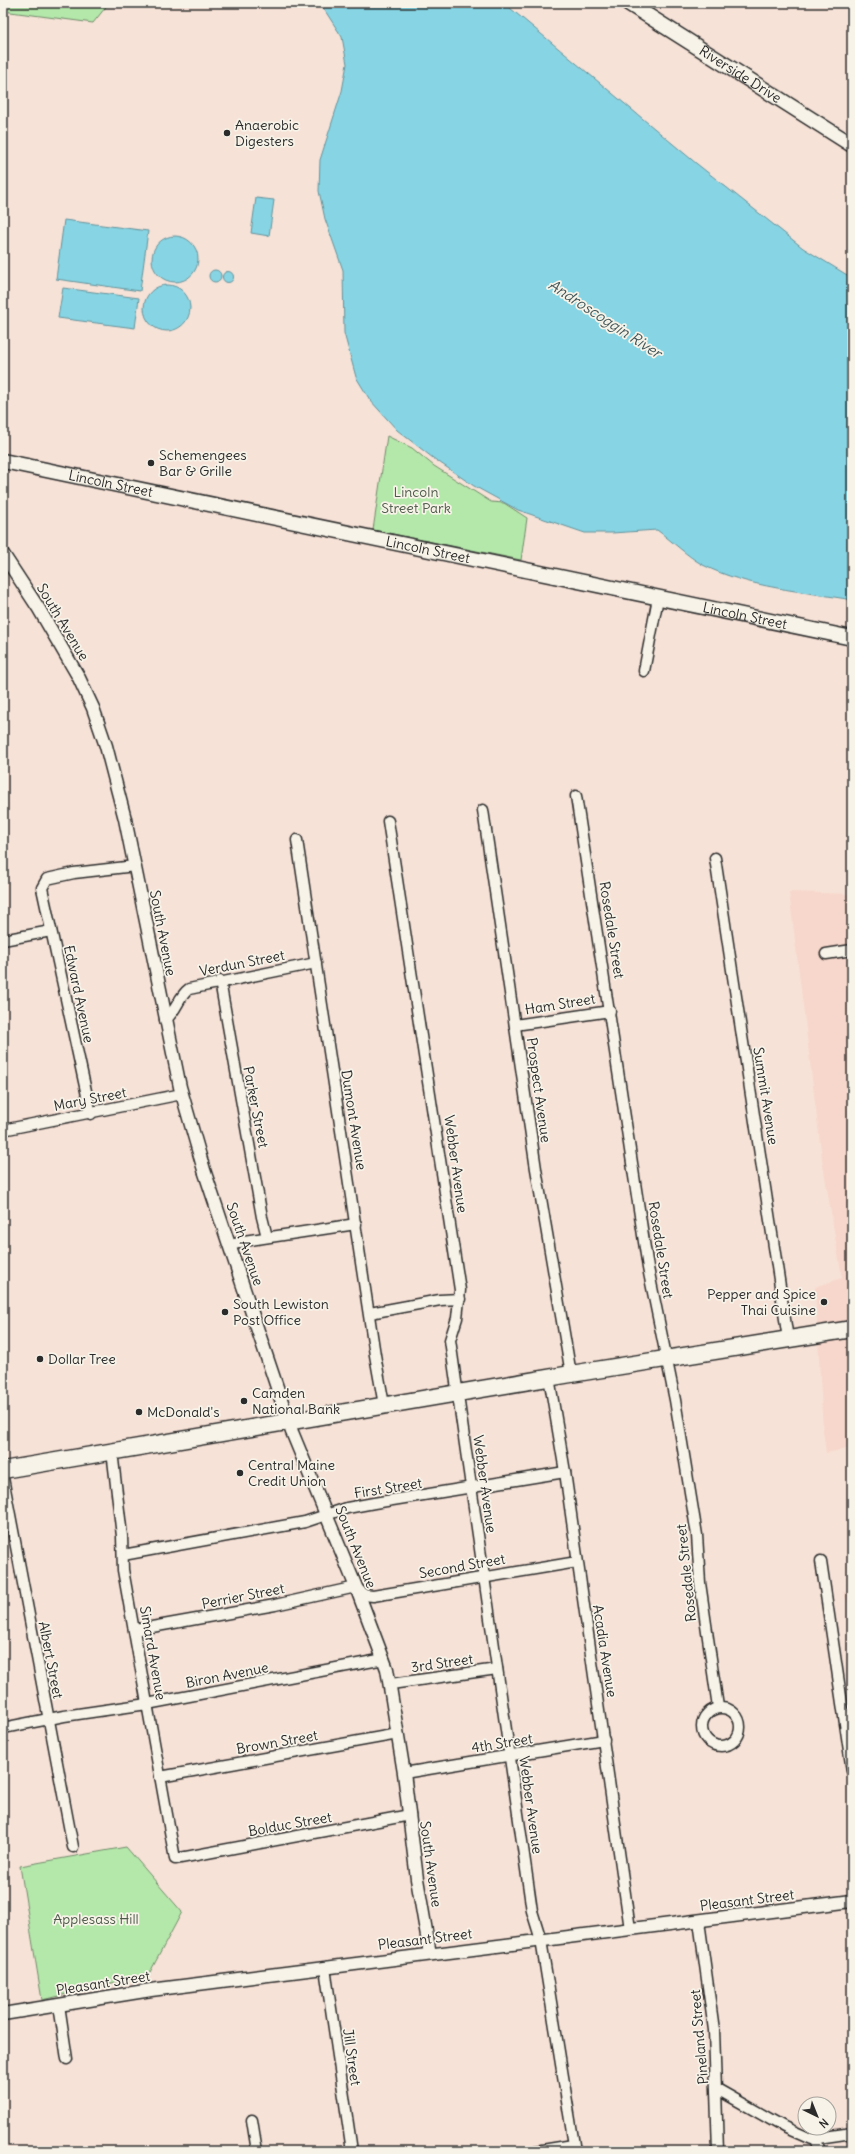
<svg xmlns="http://www.w3.org/2000/svg" width="855" height="2154" font-family="Delius,sans-serif">
<style>
.built{fill:#f7d7cb}
.green{fill:#b4e8aa;stroke:#708a6a}
.water{fill:#87d5e4;stroke:#62919a}
.lines{fill:none;stroke-linecap:round;stroke-linejoin:round}
.minor-casing{stroke:#2b2b2b;stroke-width:13}
.tertiary-casing{stroke:#2b2b2b;stroke-width:15}
.secondary-casing{stroke:#2b2b2b;stroke-width:17}
.trunk-casing{stroke:#2b2b2b;stroke-width:19}
.minor{stroke:#f7f3e8;stroke-width:10}
.tertiary{stroke:#f7f3e8;stroke-width:12}
.secondary{stroke:#f7f3e8;stroke-width:14}
.trunk{stroke:#f7f3e8;stroke-width:16}
.poi-dot{fill:#2b2b2b;stroke:#f7f3e8;stroke-width:1.5}
.labels{text-anchor:middle;stroke-width:3.5;stroke-linejoin:round;paint-order:stroke}
.street-label{font-size:14px;fill:#2b2b2b;stroke:#f7f3e8}
.poi-label{font-size:14px;fill:#2b2b2b;stroke:#f7f3e8;text-anchor:start}
.park-label{font-size:14px;fill:#4d5a4b;stroke:#f7f3e8}
.water-label{font-size:15px;font-style:italic;fill:#425659;stroke:#f7f3e8}
</style>
<rect width="100%" height="100%" fill="#f7e2d7"/>
<filter id="ink" filterUnits="userSpaceOnUse"><feTurbulence type="fractalNoise" baseFrequency=".025" numOctaves="2"/><feDisplacementMap in="SourceGraphic" scale="8" xChannelSelector="R" yChannelSelector="G"/><feConvolveMatrix kernelMatrix="1 2 1 2 8 2 1 2 1" color-interpolation-filters="sRGB"/></filter>
<g filter="url(#ink)">
<g class="built">
<path d="M789,892L852,894V1448L826,1453L823,1431L815,1287L842,1278L822,1159Z"/>
<path d="M852,1591V1613L843,1592Z"/>
</g>
<g class="green">
<path d="M3,3H109L93,23L3,11Z"/>
<path d="M387,436L412,448L434,466L491,502L504,503L527,518L521,560L373,530Z"/>
<path d="M126,1847L182,1912L149,1974L42,2000L20,1866Z"/>
</g>
<g class="water">
<path d="M320,3H504L697,164L803,248L852,278V600C803,591 748,588 703,565C687,556 672,541 657,530L612,533H585L518,510L474,486L433,458L397,430L370,400L356,377L344,333L343,270L325,219L319,191L320,160L342,91L347,64L342,37Z"/>
<path d="M256,198L274,200L269,236L251,233Z"/>
<path d="M64,220L148,231L140,291L56,279Z"/>
<circle cx="175" cy="259" r="23"/>
<circle cx="215" cy="276" r="6"/>
<circle cx="228" cy="277" r="5.5"/>
<circle cx="167" cy="308" r="23"/>
<path d="M63,288L139,298L135,328L58,318Z"/>
</g>
<g class="lines">
<g class="minor-casing">
<g id="minor">
<path d="M644,671L658,598"/>
<path d="M576,796L648,1268L675,1400L697,1535L700,1583L718,1707"/>
<path d="M483,810L536,1169L571,1374"/>
<path d="M388,821L460,1290L457,1318L450,1340L532,1911L541,1940L575,2151"/>
<path d="M297,840L375,1355L384,1405"/>
<path d="M715,858L788,1339"/>
<path d="M3,940L51,931"/>
<path d="M826,954L852,950"/>
<path d="M220,981L262,1217L267,1237"/>
<path d="M165,1020C177,1011 178,997 189,989L316,963"/>
<path d="M515,1025L610,1011"/>
<path d="M91,1114L42,888L47,879L74,873L135,866"/>
<path d="M3,1130L182,1094"/>
<path d="M229,1246L244,1241L356,1224"/>
<path d="M370,1313L440,1300L460,1299"/>
<path d="M549,1377L565,1472L630,1929"/>
<path d="M112,1451L122,1536L123,1570L175,1859L410,1815"/>
<path d="M3,1478L73,1847"/>
<path d="M123,1555L305,1522L347,1508L374,1503L565,1472"/>
<path d="M821,1561L852,1771"/>
<path d="M135,1630L275,1605L356,1587L364,1595L373,1596L577,1562"/>
<path d="M391,1684L497,1669"/>
<circle cx="721" cy="1727" r="19"/>
<path d="M3,1728L64,1716L147,1704L384,1659"/>
<path d="M404,1773L604,1740"/>
<path d="M160,1777L398,1734"/>
<path d="M699,1921L714,2030L718,2151"/>
<path d="M325,1968L352,2151"/>
<path d="M59,2005L67,2059"/>
<path d="M717,2089L784,2127L811,2139L852,2133"/>
<path d="M252,2120L257,2151"/>
<path d="M815,2140L819,2151"/>
<path d="M536,2151L573,2145"/>
</g>
</g>
<g class="tertiary-casing">
<g id="tertiary">
<path d="M3,554L39,609L78,676L93,708L106,746L125,819L180,1087L204,1170L292,1432L356,1587L387,1669L404,1773L417,1879L430,1954"/>
<path d="M3,2014L151,1990L852,1901"/>
</g>
</g>
<g class="secondary-casing">
<g id="secondary">
<path id="s1" d="M628,3L852,145"/>
<path id="s2" d="M3,461L852,638"/>
</g>
</g>
<g class="trunk-casing">
<path id="trunk" d="M3,1470L571,1374L852,1329"/>
</g>
<use href="#minor" class="minor"/>
<use href="#tertiary" class="tertiary"/>
<use href="#secondary" class="secondary"/>
<use href="#trunk" class="trunk"/>
</g>
</g>
<g class="poi-dot">
<circle cx="227" cy="133" r="4"/>
<circle cx="151" cy="463" r="4"/>
<circle cx="824" cy="1302" r="4"/>
<circle cx="225" cy="1312" r="4"/>
<circle cx="40" cy="1359" r="4"/>
<circle cx="244" cy="1401" r="4"/>
<circle cx="139" cy="1412" r="4"/>
<circle cx="240" cy="1473" r="4"/>
</g>
<g class="labels">
<g class="street-label">
<text dy="5" stroke="none"><textPath href="#s1" startOffset="133">Riverside Drive</textPath></text>
<text dy="5" stroke="none"><textPath href="#s2" startOffset="110">Lincoln Street</textPath></text>
<text dy="5" stroke="none"><textPath href="#s2" startOffset="434">Lincoln Street</textPath></text>
<text dy="5" stroke="none"><textPath href="#s2" startOffset="758">Lincoln Street</textPath></text>
<text transform="translate(63 622) rotate(59)" y="5">South Avenue</text>
<text transform="translate(612 930) rotate(81)" y="5">Rosedale Street</text>
<text transform="translate(163 933) rotate(79)" y="5">South Avenue</text>
<text transform="translate(242 963) rotate(-11)" y="5">Verdun Street</text>
<text transform="translate(79 994) rotate(78)" y="5">Edward Avenue</text>
<text transform="translate(560 1004) rotate(-9)" y="5">Ham Street</text>
<text transform="translate(539 1090) rotate(82)" y="5">Prospect Avenue</text>
<text transform="translate(766 1096) rotate(81)" y="5">Summit Avenue</text>
<text transform="translate(90 1099) rotate(-11)" y="5">Mary Street</text>
<text transform="translate(256 1107) rotate(79)" y="5">Parker Street</text>
<text transform="translate(354 1120) rotate(81)" y="5">Dumont Avenue</text>
<text transform="translate(456 1164) rotate(82)" y="5">Webber Avenue</text>
<text transform="translate(245 1244) rotate(71)" y="5">South Avenue</text>
<text transform="translate(661 1250) rotate(81)" y="5">Rosedale Street</text>
<text transform="translate(485 1484) rotate(82)" y="5">Webber Avenue</text>
<text transform="translate(388 1488) rotate(-9)" y="5">First Street</text>
<text transform="translate(356 1547) rotate(68)" y="5">South Avenue</text>
<text transform="translate(462 1566) rotate(-10)" y="5">Second Street</text>
<text transform="translate(686 1573) rotate(-96)" y="5">Rosedale Street</text>
<text transform="translate(243 1596) rotate(-11)" y="5">Perrier Street</text>
<text transform="translate(605 1651) rotate(81)" y="5">Acadia Avenue</text>
<text transform="translate(153 1653) rotate(80)" y="5">Simard Avenue</text>
<text transform="translate(51 1660) rotate(79)" y="5">Albert Street</text>
<text transform="translate(442 1663) rotate(-8)" y="5">3rd Street</text>
<text transform="translate(227 1675) rotate(-11)" y="5">Biron Avenue</text>
<text transform="translate(277 1742) rotate(-10)" y="5">Brown Street</text>
<text transform="translate(502 1743) rotate(-9)" y="5">4th Street</text>
<text transform="translate(531 1805) rotate(82)" y="5">Webber Avenue</text>
<text transform="translate(290 1824) rotate(-10)" y="5">Bolduc Street</text>
<text transform="translate(431 1864) rotate(82)" y="5">South Avenue</text>
<text transform="translate(747 1900) rotate(-7)" y="5">Pleasant Street</text>
<text transform="translate(425 1939) rotate(-7)" y="5">Pleasant Street</text>
<text transform="translate(103 1983) rotate(-9)" y="5">Pleasant Street</text>
<text transform="translate(699 2037) rotate(-95)" y="5">Pineland Street</text>
<text transform="translate(352 2057) rotate(82)" y="5">Jill Street</text>
</g>
<g class="poi-label">
<text x="235" y="130">Anaerobic<tspan x="235" dy="16">Digesters</tspan></text>
<text x="159" y="460">Schemengees<tspan x="159" dy="16">Bar &amp; Grille</tspan></text>
<text x="816" y="1299" text-anchor="end">Pepper and Spice<tspan x="816" dy="16">Thai Cuisine</tspan></text>
<text x="233" y="1309">South Lewiston<tspan x="233" dy="16">Post Office</tspan></text>
<text x="48" y="1364">Dollar Tree</text>
<text x="252" y="1398">Camden<tspan x="252" dy="16">National Bank</tspan></text>
<text x="147" y="1417">McDonald's</text>
<text x="248" y="1470">Central Maine<tspan x="248" dy="16">Credit Union</tspan></text>
</g>
<g class="park-label">
<text x="416" y="497">Lincoln<tspan x="416" dy="16">Street Park</tspan></text>
<text x="96" y="1924">Applesass Hill</text>
</g>
<g class="water-label">
<text transform="translate(605 319) rotate(33)" y="5">Androscoggin River</text>
</g>
</g>
<rect width="855" height="2154" fill="none" stroke="#f7f3e8" stroke-width="16"/>
<rect x="8" y="8" width="839" height="2138" fill="none" stroke="#2b2b2b" stroke-width="1.5" filter="url(#ink)"/>
<g transform="translate(817 2116) rotate(137)"><circle r="19" fill="#f7f3e8" stroke="#a5a39c"/>
<path d="M0-3L7 15L0 10L-7 15Z" fill="#2b2b2b"/>
<text y="-6" font-size="11" font-weight="bold" text-anchor="middle" fill="#2b2b2b">N</text>
</g>
</svg>
